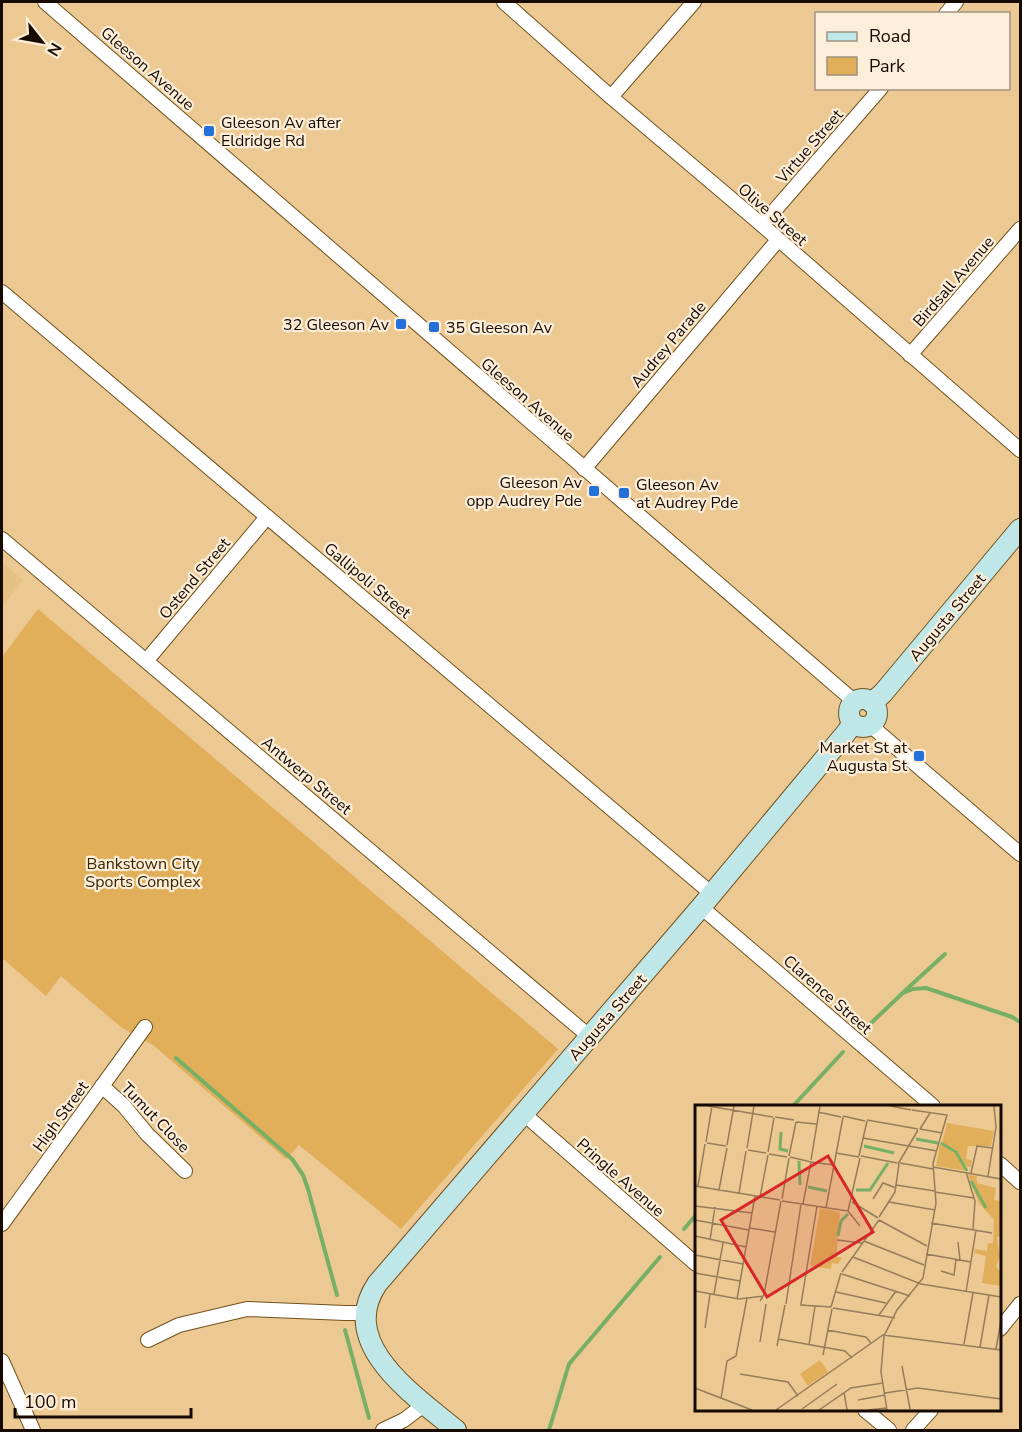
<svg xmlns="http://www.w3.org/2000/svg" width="1022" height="1432" font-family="'Nunito Sans',sans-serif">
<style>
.built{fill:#e7c083}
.green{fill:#e1ae5a}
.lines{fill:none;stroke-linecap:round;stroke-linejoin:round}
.stream{stroke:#77b065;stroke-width:4}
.street-casing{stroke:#71521d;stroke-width:16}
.secondary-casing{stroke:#71521d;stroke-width:22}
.street{stroke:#fff;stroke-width:14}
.secondary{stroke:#c0e7e8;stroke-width:20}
.poi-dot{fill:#2470db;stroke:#fceed9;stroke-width:2}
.labels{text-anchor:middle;stroke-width:4.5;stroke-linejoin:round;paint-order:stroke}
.street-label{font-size:16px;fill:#150900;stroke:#fceed9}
.poi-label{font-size:16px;fill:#150900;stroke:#fceed9;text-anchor:start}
.park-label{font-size:16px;fill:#392400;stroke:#fceed9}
.inset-river{fill:none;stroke:#77b065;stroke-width:3}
.inset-road{fill:none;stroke:#967c58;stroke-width:1.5}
.view{fill:#d62828;fill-opacity:0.15;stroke:#d62828;stroke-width:3}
.inset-edge{fill:none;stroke:#150900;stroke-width:3}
</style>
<rect width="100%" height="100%" fill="#ecc993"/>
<path class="built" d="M2,562L23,580L2,607Z"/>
<path class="green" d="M38,609L558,1049L401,1229L299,1145L286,1159L153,1045L122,1028L61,976L46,996L2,958V657Z"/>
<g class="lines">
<g class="stream">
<path d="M903,993L913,989L926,988L1012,1017L1020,1022"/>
<path d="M868,1026L909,987L945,954"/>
<path d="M176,1058L292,1159L303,1175L308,1189L337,1295"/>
<path d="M793,1106L843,1052"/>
<path d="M684,1229L696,1215"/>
<path d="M345,1330L369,1418"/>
<path d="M549,1430L569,1364L660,1257"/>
</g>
<g class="street-casing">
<g id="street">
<path d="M45,2L855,702"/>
<path d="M504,2L611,97L762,225L1020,450"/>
<path d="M946,14L956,2"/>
<path d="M611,97L694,2"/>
<path d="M762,225L881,88"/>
<path d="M2,292L712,894"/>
<path d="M910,355L1020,229"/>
<path d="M584,469L778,240"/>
<path d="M2,539L590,1037"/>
<path d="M147,660L267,517"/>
<path d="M870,725L1020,854"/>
<path d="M701,907L933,1106"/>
<path d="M102,1086L124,1106L147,1134L185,1171"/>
<path d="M524,1114L696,1264"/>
<path d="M1000,1164L1020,1182"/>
<path d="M2,1224L145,1027"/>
<path d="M1000,1329L1020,1304"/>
<path d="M148,1340L179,1325L247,1309L345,1313H366"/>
<path d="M2,1361L33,1430"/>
<path d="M865,1410L889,1430"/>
<path d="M383,1430L404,1420L425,1404"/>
<path d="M913,1430L931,1410"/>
</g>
</g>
<g class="secondary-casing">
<g id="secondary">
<circle cx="863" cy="713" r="14"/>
<path d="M872,703L883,693L1020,529"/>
<path d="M456,1430C417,1397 336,1345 377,1284L701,907L846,733L853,723"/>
</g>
</g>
<use href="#street" class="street"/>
<use href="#secondary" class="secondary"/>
</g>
<g class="poi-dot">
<rect x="203" y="125" width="12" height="12" rx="3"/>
<rect x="395" y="318" width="12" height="12" rx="3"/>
<rect x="428" y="321" width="12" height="12" rx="3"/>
<rect x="588" y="485" width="12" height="12" rx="3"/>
<rect x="618" y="487" width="12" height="12" rx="3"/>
<rect x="913" y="750" width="12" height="12" rx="3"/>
</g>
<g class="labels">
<g class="street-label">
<text transform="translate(148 68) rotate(41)" y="6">Gleeson Avenue</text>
<text transform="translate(809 146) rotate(-49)" y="6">Virtue Street</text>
<text transform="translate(773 214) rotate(41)" y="6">Olive Street</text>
<text transform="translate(953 281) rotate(-49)" y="6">Birdsall Avenue</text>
<text transform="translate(668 344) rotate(-50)" y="6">Audrey Parade</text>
<text transform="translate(528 399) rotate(41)" y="6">Gleeson Avenue</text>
<text transform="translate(194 578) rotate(-50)" y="6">Ostend Street</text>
<text transform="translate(368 580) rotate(40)" y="6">Gallipoli Street</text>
<text transform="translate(947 617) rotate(-50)" y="6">Augusta Street</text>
<text transform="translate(307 775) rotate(40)" y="6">Antwerp Street</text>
<text transform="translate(828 994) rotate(41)" y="6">Clarence Street</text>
<text transform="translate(607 1017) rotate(-49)" y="6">Augusta Street</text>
<text transform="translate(60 1116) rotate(-54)" y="6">High Street</text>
<text transform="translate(156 1117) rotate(46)" y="6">Tumut Close</text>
<text transform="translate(621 1177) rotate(41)" y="6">Pringle Avenue</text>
</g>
<g class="poi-label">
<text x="221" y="128">Gleeson Av after<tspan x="221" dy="18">Eldridge Rd</tspan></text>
<text x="389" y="330" text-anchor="end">32 Gleeson Av</text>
<text x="446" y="333">35 Gleeson Av</text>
<text x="582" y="488" text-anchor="end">Gleeson Av<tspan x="582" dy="18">opp Audrey Pde</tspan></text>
<text x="636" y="490">Gleeson Av<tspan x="636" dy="18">at Audrey Pde</tspan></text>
<text x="907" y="753" text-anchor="end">Market St at<tspan x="907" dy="18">Augusta St</tspan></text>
</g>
<g class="park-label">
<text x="143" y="869">Bankstown City<tspan x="143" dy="18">Sports Complex</tspan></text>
</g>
</g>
<g transform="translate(695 1105)">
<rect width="306" height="306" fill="#ecc993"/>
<path d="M252,18L299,26L296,41H273L271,54L277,55L276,62L271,61L260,44L247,38ZM245,39L260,47L272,66L241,61ZM273,70L282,71V78L301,83L299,95L306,96V131L302,132L305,152L301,161L306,168V181L287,178L291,151L279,148L280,144L292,146L293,138H298L299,115L284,98ZM125,103L145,107L142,143V152L147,153L143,159L137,158L136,164L115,161ZM125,255L133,267L113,281L105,269Z" fill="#e1ae5a"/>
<path class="inset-river" d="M86,27L85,44L93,46M221,34L243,38M246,38L261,47L272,66M169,41L199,48M104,56L105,80M276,76L291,103M113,82L132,86M161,85H175L193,58M143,131L146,116L153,109"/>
<path class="inset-road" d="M13,1L78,12M196,1L216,5M123,7L146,12M148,11L170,16M80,12L99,15M172,15L223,24M101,17L121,19M225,24L247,28M225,24L235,8M168,33L242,46M11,37L17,1M12,38L31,41M32,40L39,1M52,43L59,1M53,45L71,48M73,47L79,13M141,48L164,52M74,49L92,52M94,51L101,17M164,51L172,16M166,51L202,58M95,52L116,57M116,55L125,1M116,57L139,60M205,58L238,64M203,59L223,25M238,62L306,74M271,67L280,96L278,124M276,68L282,41L298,43M293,71L301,22L299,1M201,80L240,86M0,81L85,95M3,81L10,39M24,85L32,43M240,87L279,93M44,88L51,46M65,92L73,50M87,94L94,53M178,94L188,78L201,83M87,96L153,106M157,97L183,113M194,97L240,105M108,99L116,57M0,101L57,108M131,103L148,12M153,106L165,53M153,106L165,121M184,112L200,87L204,59M0,115L54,125M184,115L232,141M236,118L297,128M55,123L80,127M0,131L51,142M15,135L20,102M142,135L167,138M169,136L229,160M263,137L265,155M231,149L276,157M0,150L48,159M158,152L226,179L306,192M246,166L259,170L261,154M147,167L184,115M0,168L45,176M147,169L215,191M0,186L44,194L69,191M141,187L191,198M271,187L281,125M19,189L28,138M42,194L60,91M65,196L69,190L86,96M91,199L106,99M106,199L122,101M110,200H105L136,202M136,202L146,168M138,203L200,213M184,210L201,186M10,223L15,189M132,225L171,232L176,238M83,234L150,246L157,253M65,237L71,199M269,239L278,188M114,240L120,201M82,241L90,200M285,242L294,190M301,244L306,215M128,250L137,204M207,261L215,304M45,269L93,277L103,291M0,283L57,305M149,287L152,305M190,288L223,283L306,294M26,294L32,256L41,251L52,193M163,295L190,290M107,304L142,279M81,305L188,230L306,245M124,305L156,283L188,278M173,305L192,303M192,305L186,267L189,231L202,205L228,173L241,98L238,58L252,10L217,5"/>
<path class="view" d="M133,51L178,127L72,192L26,115Z"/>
<rect width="306" height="306" class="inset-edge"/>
</g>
<rect width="1022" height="1432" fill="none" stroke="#150900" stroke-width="6"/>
<rect x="815" y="12" width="195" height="78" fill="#fceed9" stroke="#a09282" stroke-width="1.5"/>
<rect x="827" y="32" width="30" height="9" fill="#c0e7e8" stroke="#a09282" stroke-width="1.5"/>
<text x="869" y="42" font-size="18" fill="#150900">Road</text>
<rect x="827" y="57" width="30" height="18" fill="#e1ae5a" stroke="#a09282" stroke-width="1.5"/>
<text x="869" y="72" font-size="18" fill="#150900">Park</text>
<g transform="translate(42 42) rotate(121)" stroke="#fceed9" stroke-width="4.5" paint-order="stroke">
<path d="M0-4.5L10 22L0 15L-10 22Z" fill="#150900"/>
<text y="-9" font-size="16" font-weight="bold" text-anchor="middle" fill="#150900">N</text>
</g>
<path d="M15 1408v9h176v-9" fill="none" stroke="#150900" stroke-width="3"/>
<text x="24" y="1408" font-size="18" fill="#150900" stroke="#fceed9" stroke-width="4.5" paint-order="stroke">100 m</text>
</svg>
